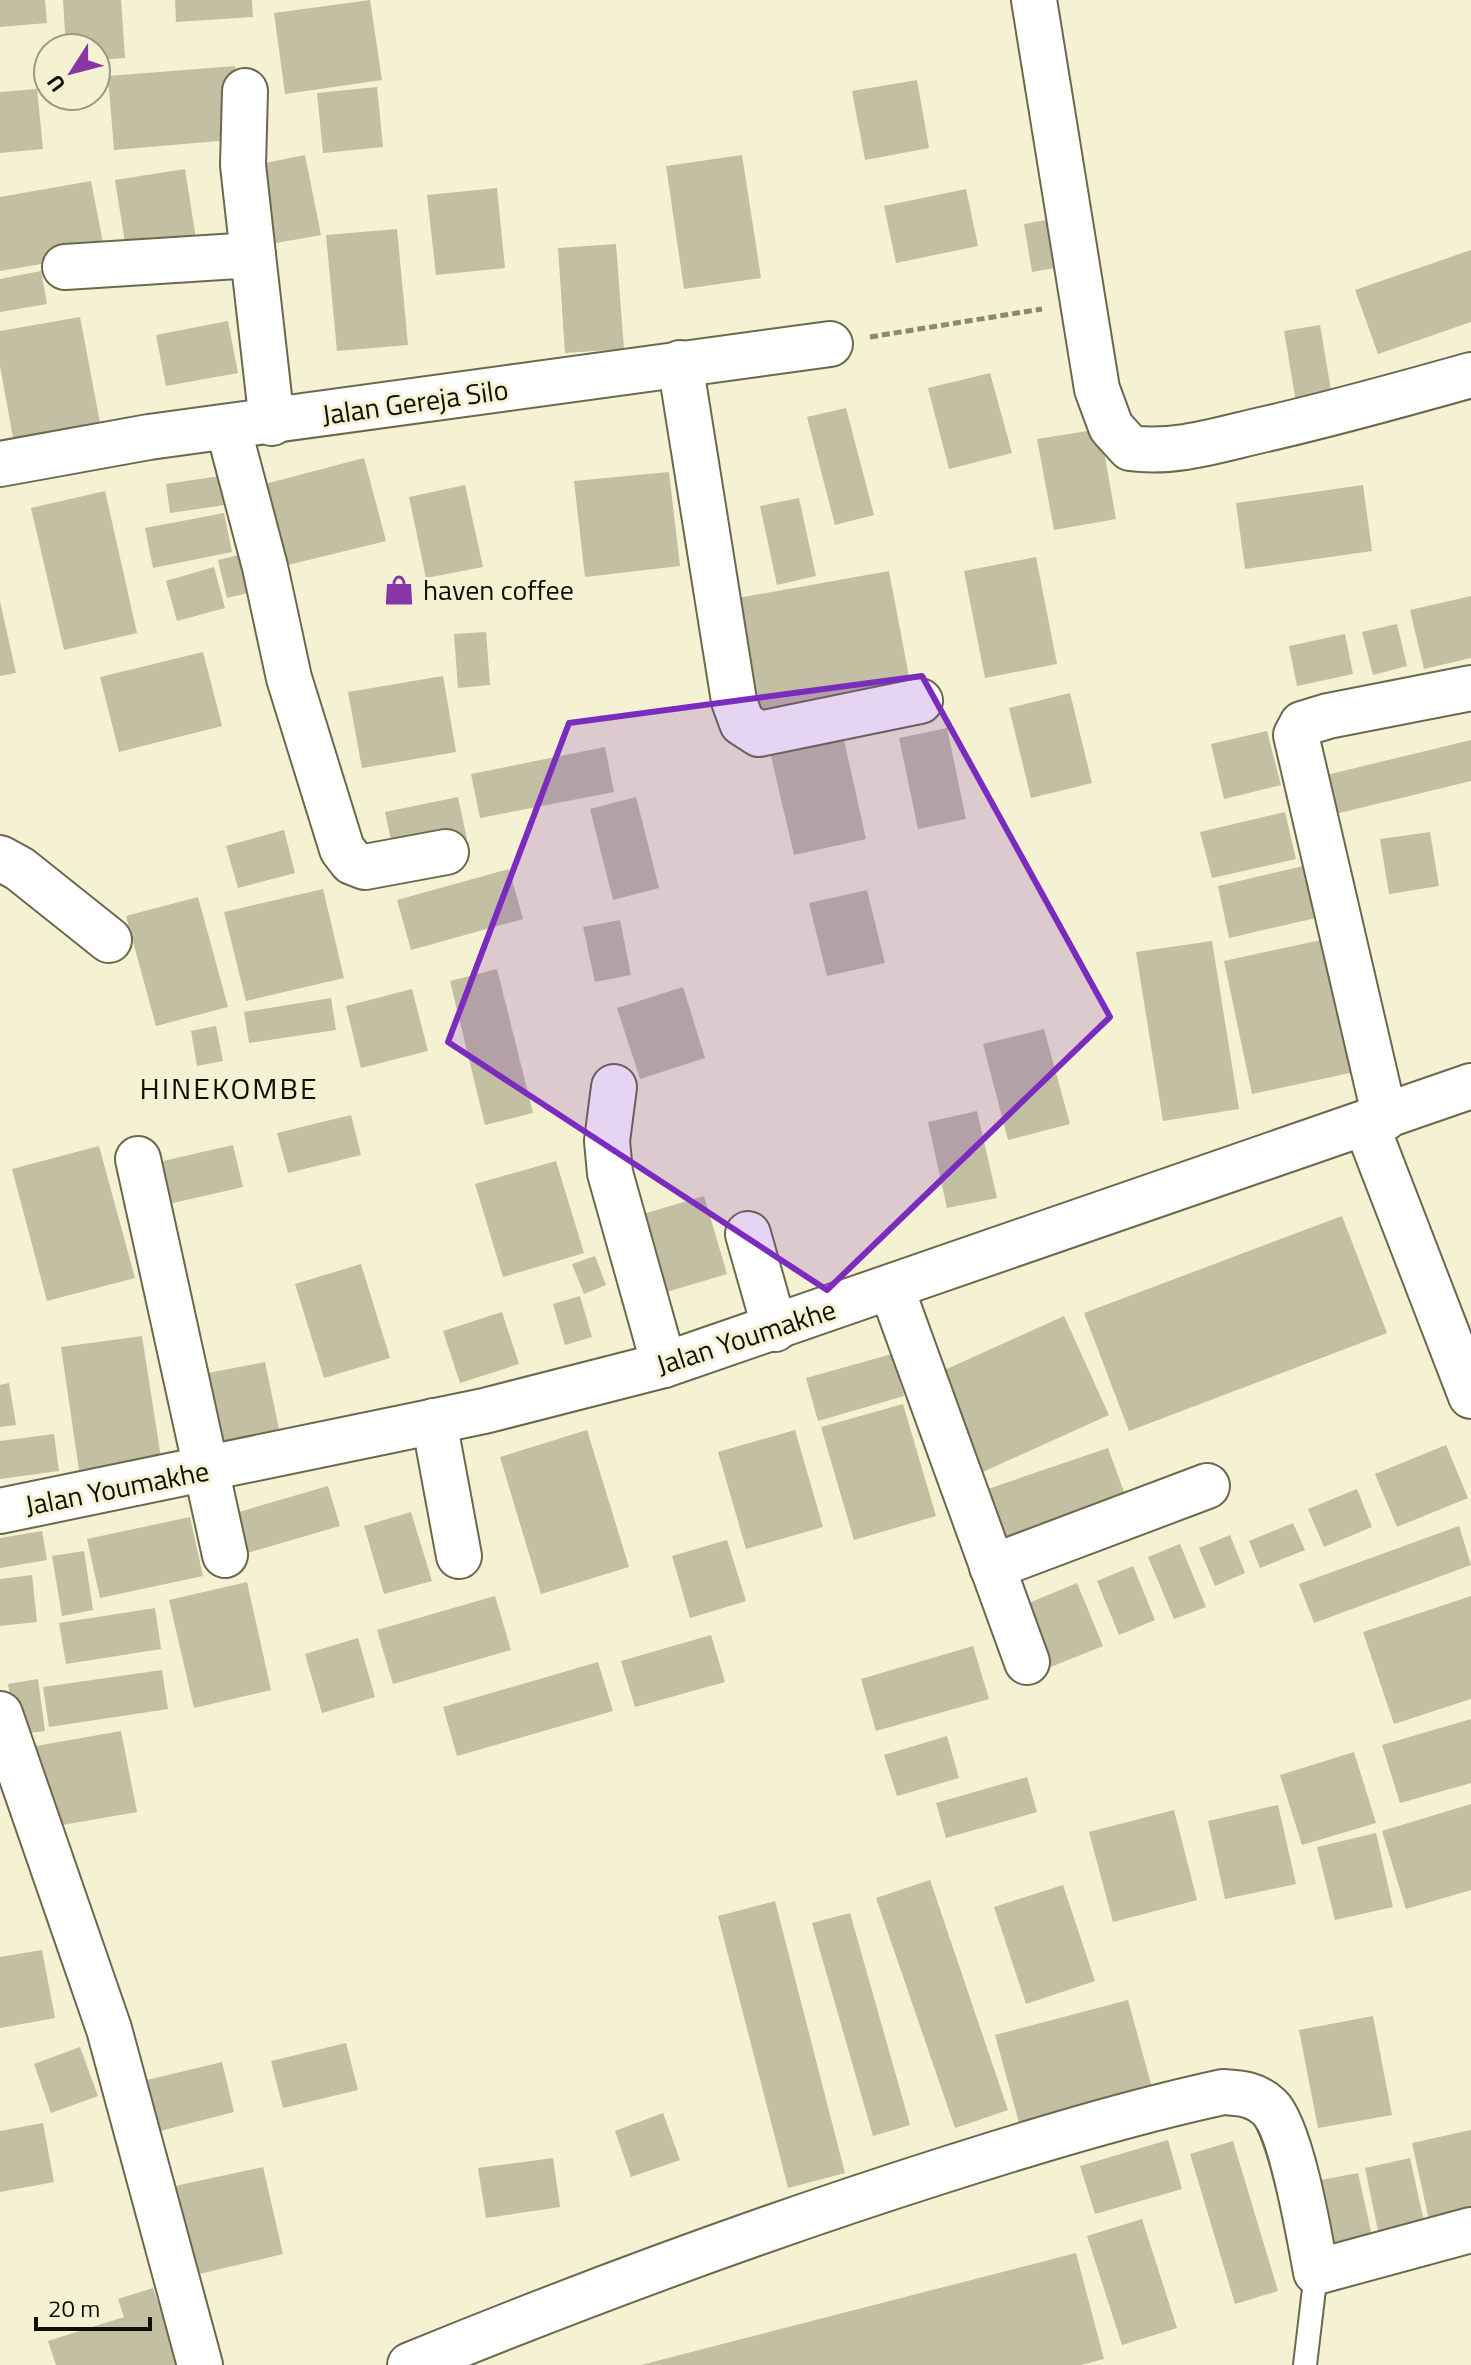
<svg xmlns="http://www.w3.org/2000/svg" width="1471" height="2365" font-family="'Titillium Web',sans-serif">
<style>
.building{fill:#c2bfa2}
.lines{fill:none;stroke-linecap:round;stroke-linejoin:round}
.lane-casing{stroke:#6b684d;stroke-width:26}
.street-casing{stroke:#6b684d;stroke-width:48}
.path{stroke:#8b8974;stroke-width:5;stroke-dasharray:8 4;stroke-linecap:butt}
.lane{stroke:#fff;stroke-width:22}
.street{stroke:#fff;stroke-width:44}
.marked{fill:#7b2cbf;fill-opacity:0.2;stroke:#7b2cbf;stroke-width:6;stroke-linejoin:round}
.labels{text-anchor:middle;stroke-width:6;stroke-linejoin:round;paint-order:stroke}
.street-label{font-size:28px;fill:#111006;stroke:#f4f2d3}
.poi-label{font-size:28px;fill:#111006;stroke:#f4f2d3;text-anchor:start}
.neighbourhood-label{font-size:30px;letter-spacing:2px;fill:#111006;stroke:#f4f2d3}
</style>
<rect width="100%" height="100%" fill="#f4f2d3"/>
<g class="building">
<path d="M0,0H45L47,23L0,27Z"/>
<path d="M63,0H121L125,58L96,60V48H66Z"/>
<path d="M175,0H252L253,17L176,22Z"/>
<path d="M370,0L382,80L285,94L274,13Z"/>
<path d="M235,66L242,139L114,150L108,76Z"/>
<path d="M917,80L929,148L865,160L852,91Z"/>
<path d="M377,87L383,147L323,153L317,93Z"/>
<path d="M37,89L43,149L0,153V92Z"/>
<path d="M305,155L321,235L265,245L250,166Z"/>
<path d="M742,155L761,278L684,289L666,166Z"/>
<path d="M185,169L196,239L126,249L115,180Z"/>
<path d="M91,181L105,253L0,271V197Z"/>
<path d="M497,188L505,268L436,275L427,195Z"/>
<path d="M966,189L978,246L896,263L884,206Z"/>
<path d="M1051,219L1060,267L1032,272L1024,224Z"/>
<path d="M397,229L408,345L337,351L326,235Z"/>
<path d="M616,244L624,349L565,353L558,248Z"/>
<path d="M1471,250V322L1378,354L1355,290Z"/>
<path d="M41,271L47,304L0,312V279Z"/>
<path d="M80,317L102,433L15,449L0,366V331Z"/>
<path d="M228,321L238,373L166,386L156,335Z"/>
<path d="M1320,325L1332,396L1296,402L1284,331Z"/>
<path d="M990,373L1012,453L949,469L928,388Z"/>
<path d="M846,408L874,515L835,525L807,417Z"/>
<path d="M1100,429L1116,519L1054,530L1037,439Z"/>
<path d="M364,458L386,541L288,565L265,484Z"/>
<path d="M669,472L680,566L585,577L574,481Z"/>
<path d="M220,476L225,505L170,513L166,484Z"/>
<path d="M465,485L483,567L426,578L409,497Z"/>
<path d="M1363,485L1372,551L1245,569L1236,503Z"/>
<path d="M105,491L137,633L64,650L31,508Z"/>
<path d="M799,498L816,576L777,585L760,506Z"/>
<path d="M224,513L232,552L153,568L145,528Z"/>
<path d="M239,555L248,593L227,598L218,560Z"/>
<path d="M1036,557L1057,664L985,678L964,571Z"/>
<path d="M214,567L225,608L177,621L166,581Z"/>
<path d="M889,571L910,682L759,710L738,598Z"/>
<path d="M1471,596V658L1424,669L1410,610Z"/>
<path d="M0,601L16,673L0,676Z"/>
<path d="M1397,624L1407,666L1373,675L1362,632Z"/>
<path d="M486,632L490,685L458,688L454,634Z"/>
<path d="M1345,634L1353,674L1297,686L1289,646Z"/>
<path d="M203,652L222,726L119,752L100,677Z"/>
<path d="M443,676L456,752L362,768L348,692Z"/>
<path d="M1070,693L1092,783L1031,798L1009,708Z"/>
<path d="M947,728L966,819L918,829L899,738Z"/>
<path d="M1267,731L1281,785L1224,799L1211,744Z"/>
<path d="M844,740L866,839L794,855L771,756Z"/>
<path d="M1471,740V781L1323,817L1314,778Z"/>
<path d="M605,747L614,792L480,818L471,774Z"/>
<path d="M458,797L467,839L394,855L385,812Z"/>
<path d="M636,797L659,888L613,900L590,809Z"/>
<path d="M1285,812L1296,859L1212,878L1200,832Z"/>
<path d="M284,830L295,873L238,888L226,846Z"/>
<path d="M1430,832L1439,886L1389,894L1380,839Z"/>
<path d="M1307,865L1320,917L1229,938L1218,886Z"/>
<path d="M509,869L523,919L411,950L397,900Z"/>
<path d="M323,889L344,978L246,1001L224,912Z"/>
<path d="M867,890L885,963L827,976L809,903Z"/>
<path d="M198,897L228,1007L156,1026L126,916Z"/>
<path d="M620,920L631,975L595,982L583,927Z"/>
<path d="M1330,938L1359,1071L1252,1094L1224,961Z"/>
<path d="M1212,941L1239,1109L1163,1121L1136,952Z"/>
<path d="M497,969L533,1113L485,1125L450,981Z"/>
<path d="M683,987L705,1058L640,1079L617,1008Z"/>
<path d="M412,989L428,1051L361,1068L346,1006Z"/>
<path d="M331,998L336,1030L249,1043L244,1012Z"/>
<path d="M216,1026L223,1061L197,1066L191,1031Z"/>
<path d="M1044,1029L1070,1124L1008,1140L983,1044Z"/>
<path d="M977,1111L997,1198L947,1208L928,1122Z"/>
<path d="M351,1115L361,1155L288,1173L277,1133Z"/>
<path d="M233,1145L243,1187L160,1206L150,1164Z"/>
<path d="M99,1146L135,1278L47,1301L12,1169Z"/>
<path d="M556,1161L584,1253L503,1277L475,1184Z"/>
<path d="M704,1196L727,1274L663,1293L640,1215Z"/>
<path d="M1342,1216L1387,1333L1129,1431L1084,1313Z"/>
<path d="M595,1256L606,1285L584,1294L572,1264Z"/>
<path d="M361,1264L390,1358L324,1378L295,1284Z"/>
<path d="M580,1296L592,1337L565,1345L553,1304Z"/>
<path d="M502,1312L519,1364L460,1383L443,1331Z"/>
<path d="M1064,1316L1109,1415L974,1476L929,1377Z"/>
<path d="M142,1336L161,1458L79,1470L61,1347Z"/>
<path d="M892,1354L904,1396L818,1421L806,1378Z"/>
<path d="M265,1362L280,1434L218,1447L203,1374Z"/>
<path d="M9,1383L16,1425L0,1427V1385Z"/>
<path d="M903,1404L936,1516L854,1540L821,1427Z"/>
<path d="M587,1430L629,1567L541,1594L500,1457Z"/>
<path d="M795,1430L823,1527L746,1549L718,1452Z"/>
<path d="M54,1434L59,1471L0,1479V1441Z"/>
<path d="M1446,1445L1468,1498L1397,1527L1375,1474Z"/>
<path d="M1108,1448L1128,1503L996,1549L976,1493Z"/>
<path d="M328,1486L340,1526L237,1556L225,1516Z"/>
<path d="M1357,1489L1372,1527L1324,1547L1308,1509Z"/>
<path d="M411,1512L432,1581L384,1594L364,1526Z"/>
<path d="M190,1517L203,1576L100,1598L87,1539Z"/>
<path d="M1293,1523L1305,1550L1260,1568L1249,1541Z"/>
<path d="M1459,1526L1471,1565L1314,1623L1299,1584Z"/>
<path d="M42,1531L47,1560L0,1568V1538Z"/>
<path d="M1230,1535L1245,1573L1215,1586L1199,1548Z"/>
<path d="M727,1540L746,1601L690,1618L672,1556Z"/>
<path d="M1180,1544L1206,1607L1174,1619L1148,1557Z"/>
<path d="M84,1551L93,1610L62,1616L52,1556Z"/>
<path d="M1133,1566L1155,1620L1119,1635L1097,1581Z"/>
<path d="M32,1575L37,1622L0,1626V1579Z"/>
<path d="M247,1582L271,1690L194,1708L169,1600Z"/>
<path d="M1077,1583L1103,1646L1038,1672L1012,1610Z"/>
<path d="M495,1596L511,1650L393,1684L377,1630Z"/>
<path d="M1471,1596V1699L1394,1724L1363,1632Z"/>
<path d="M155,1608L161,1649L66,1664L59,1623Z"/>
<path d="M711,1635L725,1682L635,1707L621,1661Z"/>
<path d="M358,1638L375,1697L322,1713L305,1654Z"/>
<path d="M973,1646L989,1699L876,1731L861,1679Z"/>
<path d="M598,1662L613,1711L457,1756L443,1707Z"/>
<path d="M162,1670L168,1709L49,1727L43,1687Z"/>
<path d="M38,1679L45,1731L15,1735L8,1684Z"/>
<path d="M1471,1719V1783L1400,1803L1382,1745Z"/>
<path d="M121,1731L137,1812L51,1827L36,1746Z"/>
<path d="M947,1736L959,1778L897,1796L884,1755Z"/>
<path d="M1354,1752L1376,1823L1302,1845L1280,1775Z"/>
<path d="M1027,1777L1037,1812L946,1838L936,1803Z"/>
<path d="M1471,1804V1890L1406,1909L1382,1831Z"/>
<path d="M1278,1805L1296,1884L1225,1899L1208,1821Z"/>
<path d="M1174,1810L1197,1900L1113,1922L1089,1832Z"/>
<path d="M1376,1833L1393,1907L1335,1920L1317,1847Z"/>
<path d="M930,1880L1008,2110L955,2128L876,1898Z"/>
<path d="M1063,1885L1095,1981L1026,2004L994,1907Z"/>
<path d="M775,1901L845,2173L788,2188L718,1916Z"/>
<path d="M850,1913L910,2125L873,2136L812,1923Z"/>
<path d="M42,1950L55,2018L0,2028V1957Z"/>
<path d="M1128,2000L1154,2095L1021,2130L995,2035Z"/>
<path d="M1373,2016L1392,2115L1318,2128L1299,2030Z"/>
<path d="M346,2043L358,2090L283,2108L271,2061Z"/>
<path d="M80,2047L98,2096L51,2113L34,2064Z"/>
<path d="M222,2062L234,2112L152,2133L139,2082Z"/>
<path d="M663,2113L680,2160L631,2177L615,2131Z"/>
<path d="M43,2123L54,2182L0,2192V2131Z"/>
<path d="M1471,2130V2226L1432,2234L1412,2143Z"/>
<path d="M1168,2140L1182,2189L1095,2214L1080,2166Z"/>
<path d="M1233,2141L1278,2291L1235,2304L1190,2154Z"/>
<path d="M553,2158L560,2207L486,2218L478,2168Z"/>
<path d="M1410,2158L1428,2240L1382,2250L1365,2168Z"/>
<path d="M263,2167L283,2254L195,2275L175,2186Z"/>
<path d="M1358,2173L1376,2254L1333,2262L1315,2181Z"/>
<path d="M1142,2219L1177,2328L1122,2345L1087,2236Z"/>
<path d="M1076,2253L1104,2359L1081,2365H641Z"/>
<path d="M153,2288L179,2365H56L48,2341L124,2317L118,2299Z"/>
</g>
<g class="lines">
<g class="lane-casing">
<path id="lane" d="M1305,2365L1316,2272"/>
</g>
<g class="street-casing">
<g id="street">
<path d="M1034,0L1097,389L1111,427L1130,448C1173,454 1215,441 1257,431C1329,415 1400,395 1471,375"/>
<path d="M245,91L243,165L253,255"/>
<path d="M65,267L253,255L272,423"/>
<path d="M680,363L734,701L742,723L759,734L920,701"/>
<path d="M228,427L265,567L289,678L342,849L352,862L365,867L446,852"/>
<path d="M0,464L149,437L830,344"/>
<path d="M0,858L20,869L109,940"/>
<path d="M614,1087L607,1141L610,1173L664,1365"/>
<path d="M1385,1118L1296,735L1302,724L1328,716L1471,688"/>
<path d="M1366,1124L1471,1396"/>
<path d="M138,1159L225,1555"/>
<path d="M748,1234L775,1329"/>
<path d="M891,1287L1027,1662"/>
<path d="M434,1421L459,1556"/>
<path d="M0,1511L484,1411L664,1365L1471,1086"/>
<path d="M992,1567L1207,1486"/>
<path d="M0,1714L109,2029L200,2365"/>
<path d="M410,2365C584,2294 759,2229 938,2172C1032,2142 1127,2113 1223,2092C1241,2093 1255,2094 1269,2107C1291,2127 1310,2239 1316,2272L1471,2230"/>
</g>
</g>
<path class="path" d="M870,337L1042,309"/>
<use href="#lane" class="lane"/>
<use href="#street" class="street"/>
</g>
<path class="marked" d="M922,676L1110,1017L827,1290L448,1042L569,723Z"/>
<defs>
<g id="shop-bare" transform="scale(2.4)"><path d="M-5-2.5h2.3a2.7 3.5 0 0 1 5.4 0H5L5.5 6h-11ZM-1.5-2.5h3a1.5 2.3 0 0 0-3 0Z" fill="#8836a5" stroke="#f4f2d3" stroke-width="2.5" paint-order="stroke"/></g>
</defs>
<g fill-rule="evenodd">
<use href="#shop-bare" x="399" y="590"/>
</g>
<g class="labels">
<g class="street-label">
<text transform="translate(415 402) rotate(-8)" y="10">Jalan Gereja Silo</text>
<text transform="translate(746 1337) rotate(-18)" y="10">Jalan Youmakhe</text>
<text transform="translate(117 1488) rotate(-11)" y="10">Jalan Youmakhe</text>
</g>
<g class="poi-label">
<text x="423" y="600">haven coffee</text>
</g>
<g class="neighbourhood-label">
<text x="229" y="1099">HINEKOMBE</text>
</g>
</g>
<g transform="translate(72 72) rotate(234)"><circle r="38" fill="#f4f2d3" stroke="#999881" stroke-width="2"/>
<path d="M0-6L14 30L0 20L-14 30Z" fill="#8836a5"/>
<text y="-12" font-size="22" font-weight="bold" text-anchor="middle" fill="#111006">U</text>
</g>
<path d="M36 2317v12h114v-12" fill="none" stroke="#111006" stroke-width="4"/>
<text x="48" y="2317" font-size="24" fill="#111006" stroke="#f4f2d3" stroke-width="6" paint-order="stroke">20 m</text>
</svg>
